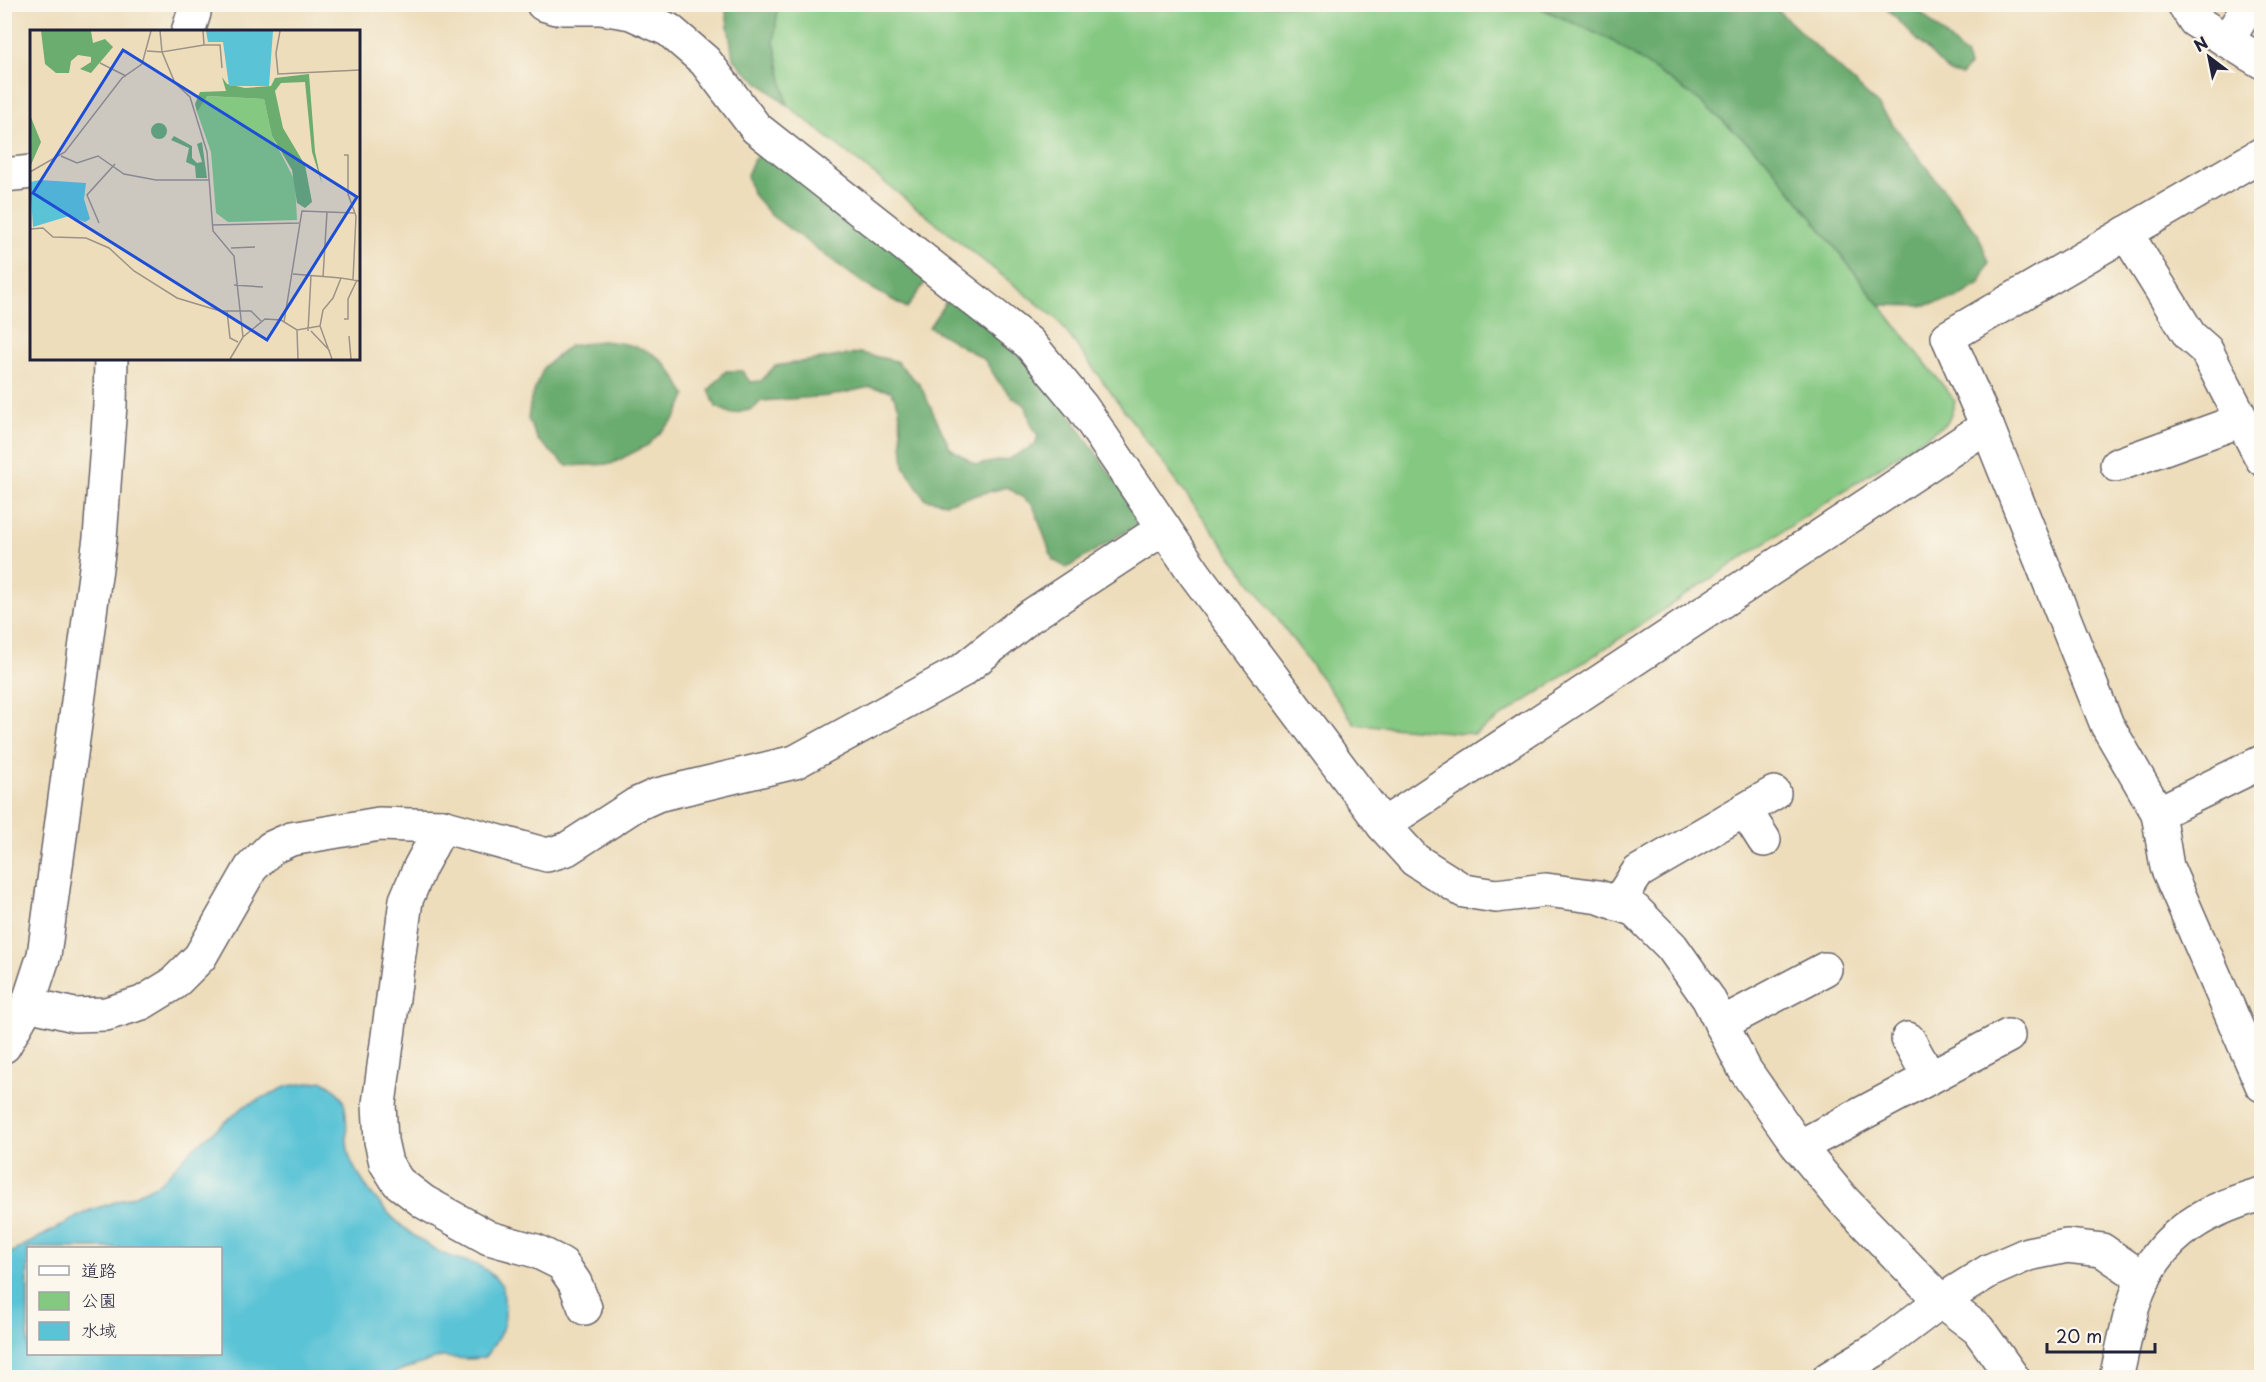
<svg xmlns="http://www.w3.org/2000/svg" width="2266" height="1382" font-family="'Playpen Sans','Klee One',sans-serif">
<style>
.green{fill:#84c881;stroke:#53755e;stroke-width:1.5}
.forest{fill:#6bac6f;stroke:#466755;stroke-width:1.5}
.water{fill:#5ac3d6;stroke:#3e7288;stroke-width:1.5;fill-rule:evenodd}
.lines{fill:none;stroke-linecap:round;stroke-linejoin:round}
.minor-casing{stroke:#696368;stroke-width:36}
.minor{stroke:#fff;stroke-width:33}
.inset-road{fill:none;stroke:#9c9288;stroke-width:1.5}
.view{fill:#1d4ed8;fill-opacity:0.15;stroke:#1d4ed8;stroke-width:3}
.inset-edge{fill:none;stroke:#22223b;stroke-width:3}
</style>
<rect width="100%" height="100%" fill="#fbf7ec"/>
<filter id="ink" filterUnits="userSpaceOnUse"><feTurbulence type="fractalNoise" baseFrequency=".0167" numOctaves="2"/><feDisplacementMap in="SourceGraphic" scale="12" xChannelSelector="R" yChannelSelector="G"/><feConvolveMatrix kernelMatrix="1 2 1 2 8 2 1 2 1" color-interpolation-filters="sRGB"/></filter>
<filter id="wash" filterUnits="userSpaceOnUse"><feTurbulence type="fractalNoise" baseFrequency=".008" numOctaves="4" result="noise"/><feDisplacementMap in="SourceGraphic" scale="24" xChannelSelector="R" yChannelSelector="G"/><feGaussianBlur stdDeviation="1.35" result="paint"/><feColorMatrix in="noise" values="0 0 0 0 0 0 0 0 0 0 0 0 0 0 0 0 0 1.4 0 .05"/><feComposite in="paint" operator="in"/></filter>
<g filter="url(#wash)">
<rect width="100%" height="100%" fill="#edddbb"/>
<path class="green" d="M778,5H1534L1611,40L1699,100L1766,159L1955,401L1948,422L1475,734L1355,724L1057,319L787,105L774,42Z"/>
<g class="forest">
<path d="M725,5H778L774,42L787,105L746,72L733,58Z"/>
<path d="M1534,5H1772L1878,105L1978,234L1989,262L1980,284L1956,299L1920,306L1880,305L1766,159L1699,100L1611,40Z"/>
<path d="M1883,5H1913L1965,55L1969,66L1961,75L1950,73Z"/>
<path d="M767,151L931,274L907,308L866,285L772,216L752,193L747,175L754,159Z"/>
<path d="M950,296L1024,349L1143,521L1067,568L1053,560L1033,505L1007,487L946,503L925,499L904,466L899,407L891,391L870,387L830,396L761,401L753,409L732,414L716,407L709,390L726,371H742L750,382L761,381L775,366L860,353L896,361L920,385L950,448L976,465L1009,459L1035,445L1038,436L1031,424L1026,406L1012,397L998,381L985,360L929,327Z"/>
<path d="M601,341C649,345 664,354 686,396L676,417L648,445L611,464L567,466L538,440L528,419L531,399L544,367L569,346Z"/>
</g>
<path class="water" d="M323,1081C363,1102 335,1135 355,1169C375,1203 403,1232 438,1251C451,1259 468,1260 481,1267C489,1271 496,1279 502,1285C508,1320 507,1329 484,1358L468,1359L441,1357L378,1378L5,1377V1256L88,1211L131,1197L160,1183L190,1151L245,1106L288,1086ZM28,1248H220V1354H28Z"/>
</g>
<g filter="url(#ink)">
<g class="lines">
<g class="minor-casing">
<g id="minor">
<path d="M543,4L556,8H601L631,13L669,30L705,61L756,128L1029,343L1082,407L1195,574L1383,825L1415,860L1464,891L1496,896L1546,890L1599,897L1635,910L1672,947L1708,998L1745,1070L1799,1147L1844,1201L1941,1301L1978,1329L2013,1378"/>
<path d="M2184,4L2195,21L2262,62"/>
<path d="M188,32L194,13V4"/>
<path d="M2227,41L2243,15L2259,4"/>
<path d="M4,175L32,172"/>
<path d="M2126,233L2190,336L2206,350L2262,459"/>
<path d="M1987,426L2107,725L2158,813L2167,867L2262,1085"/>
<path d="M2117,465L2242,420"/>
<path d="M1745,810L1764,840"/>
<path d="M2158,813L2262,762"/>
<path d="M1383,825L1987,426L1948,337L2262,154"/>
<path d="M442,826L420,867L406,900L379,1104L381,1141L386,1163L398,1182L424,1202L489,1238L536,1251L562,1264L575,1283L585,1308"/>
<path d="M1617,904L1638,872L1774,793"/>
<path d="M28,1004L74,1015L106,1014L142,1003L173,984L200,957L251,868L271,848L291,839L379,824L442,826L547,855L567,849L635,805L657,795L795,762L963,670L1029,617L1164,528"/>
<path d="M1721,1024L1825,969"/>
<path d="M1908,1039L1929,1077"/>
<path d="M4,1046L28,1004L44,955L100,538L110,405L111,358"/>
<path d="M1799,1147L2008,1036"/>
<path d="M1829,1378L1880,1347L1941,1301L1989,1271L2028,1254L2067,1246L2102,1250L2144,1279"/>
<path d="M2116,1378C2122,1354 2126,1329 2133,1306C2152,1241 2199,1211 2262,1194"/>
</g>
</g>
<use href="#minor" class="minor"/>
</g>
</g>
<g transform="translate(30 30)">
<rect width="330" height="330" fill="#edddbb"/>
<path d="M176,66L234,69L242,106L265,151L267,190L198,192L186,183L181,122L167,82Z" fill="#84c881"/>
<path d="M11,1H61L63,13L75,9L83,17L61,43L50,39L61,32V27L48,25L41,31L39,43H26L15,34ZM279,44L285,122L292,154L282,122L275,52L251,53L245,61L253,98L275,135L282,172L275,178L267,173L262,140L242,106L234,69L177,66L167,82L165,74L170,62L196,61L192,47L197,54L215,58L241,56L245,48ZM0,85L11,112L0,137ZM121 101a8 8 0 1 1 16 0a8 8 0 1 1-16 0ZM144,106L162,116V128L167,133L172,132L167,114L172,112L177,148H166L165,136L156,132L159,118L141,110Z" fill="#6bac6f"/>
<path d="M176,1H243L239,56H199L193,12H178ZM10,150L56,153L54,169L60,189L55,192L39,186L3,197L0,152Z" fill="#5ac3d6"/>
<path class="inset-road" d="M130,1L132,22L174,15M173,1L174,15H190L192,38M250,1L246,23L248,44L330,40M117,21L132,22L145,53L160,67L177,122L183,201L204,226L213,307M70,33L96,46M314,125H318V164L326,186L323,250M31,126L47,133L68,126L94,144L126,150H179M0,142L35,122L92,48L112,34L121,1M69,193L57,165L85,134M182,195L270,193L272,181L324,183M0,199L13,198L23,207L56,208L79,218L104,241L147,268L190,281H221L231,291M201,218L225,217M263,244L311,248M293,247L297,182M204,255L233,257M197,281L200,308L208,312M314,289H318V269L327,250M254,292L270,193M267,300L268,329M278,301L281,246M281,301L300,321M319,306L321,329M200,329L213,307L235,289L251,290L267,300L290,296M302,329L290,296L293,280L303,268L311,248L330,251"/>
<path class="view" d="M93,20L327,167L237,310L3,163Z"/>
<rect width="330" height="330" class="inset-edge"/>
</g>
<rect width="2266" height="1382" fill="none" stroke="#fbf7ec" stroke-width="24"/>
<rect x="27" y="1247" width="195" height="108" fill="#fbf7ec" stroke="#a4a2a5" stroke-width="1.5"/>
<rect x="39" y="1266" width="30" height="9" fill="#ffffff" stroke="#a4a2a5" stroke-width="1.5"/>
<text x="81" y="1277" font-size="18" fill="#22223b">道路</text>
<rect x="39" y="1292" width="30" height="18" fill="#84c881" stroke="#a4a2a5" stroke-width="1.5"/>
<text x="81" y="1307" font-size="18" fill="#22223b">公園</text>
<rect x="39" y="1322" width="30" height="18" fill="#5ac3d6" stroke="#a4a2a5" stroke-width="1.5"/>
<text x="81" y="1337" font-size="18" fill="#22223b">水域</text>
<g transform="translate(2209 57) rotate(328)" stroke="#fbf7ec" stroke-width="4.5" paint-order="stroke">
<path d="M0-4.5L10 22L0 15L-10 22Z" fill="#22223b"/>
<text y="-9" font-size="16" font-weight="bold" text-anchor="middle" fill="#22223b">N</text>
</g>
<path d="M2047 1343v9h108v-9" fill="none" stroke="#22223b" stroke-width="3"/>
<text x="2056" y="1343" font-size="18" fill="#22223b" stroke="#fbf7ec" stroke-width="4.5" paint-order="stroke">20 m</text>
</svg>
